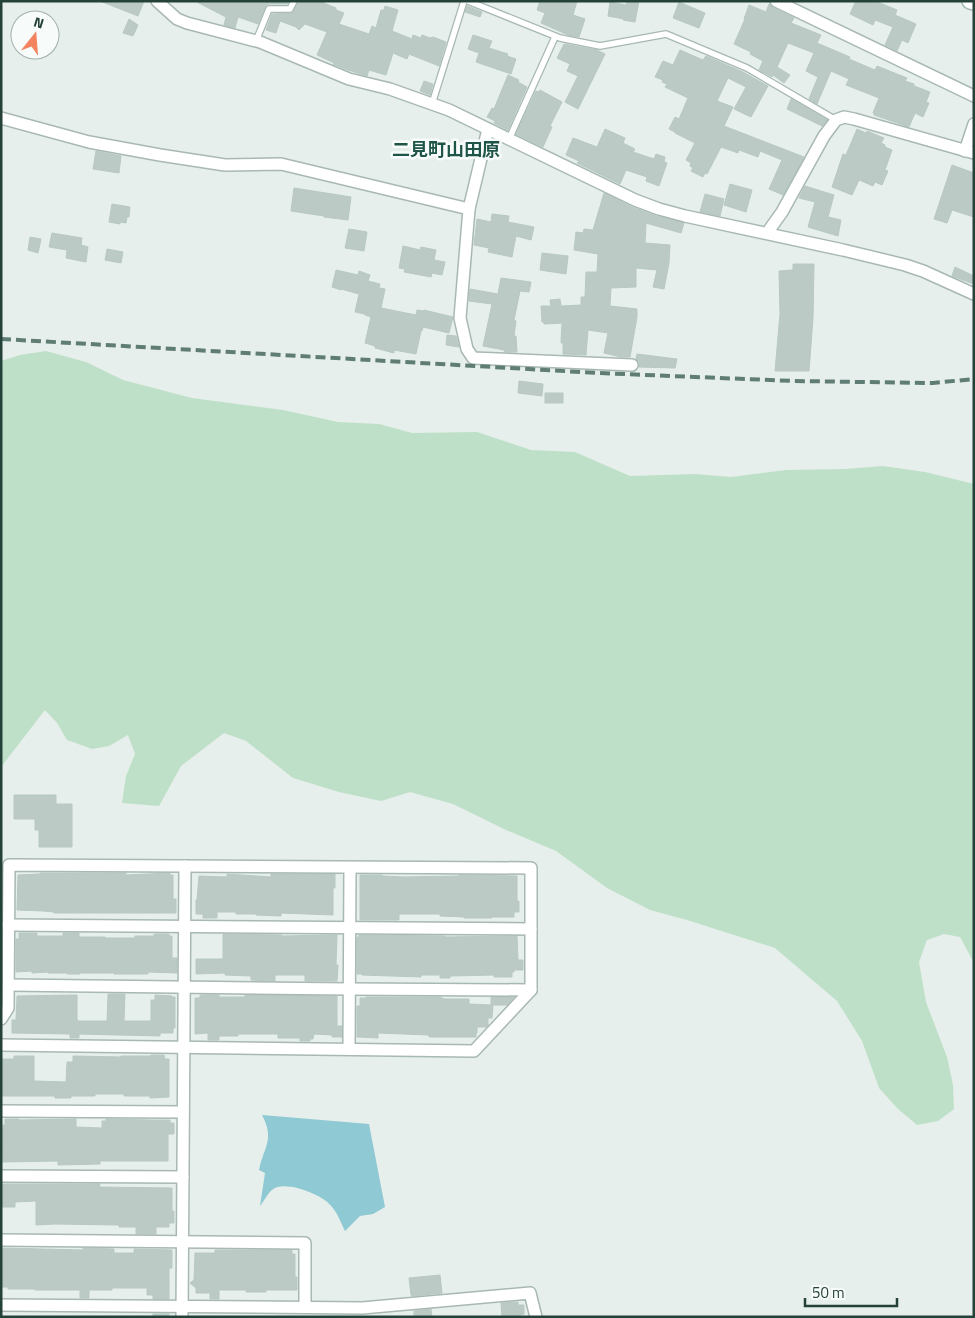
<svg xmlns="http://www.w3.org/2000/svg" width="975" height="1318" font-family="'Titillium Web','Noto Sans JP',sans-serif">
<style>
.green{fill:#bfe0c8}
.water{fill:#8ec9d4}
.building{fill:#bbcac4;stroke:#b8c9c2}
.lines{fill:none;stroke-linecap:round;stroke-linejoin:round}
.service-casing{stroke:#a8b8b2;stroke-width:8}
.minor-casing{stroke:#a8b8b2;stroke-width:14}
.secondary-casing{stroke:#a4bbb3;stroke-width:18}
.service{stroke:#fff;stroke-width:5.5}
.minor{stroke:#fff;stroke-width:11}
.secondary{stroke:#fff;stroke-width:15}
.rail{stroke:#5f7d75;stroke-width:4;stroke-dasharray:10 5;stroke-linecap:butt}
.labels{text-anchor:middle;stroke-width:5;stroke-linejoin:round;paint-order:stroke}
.quarter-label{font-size:18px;font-weight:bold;fill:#1f5548;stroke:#f7fbf9}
</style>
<rect width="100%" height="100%" fill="#e6efeb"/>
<path class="green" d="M46,351L86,362L123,380L192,398L283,410L338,422L379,424L412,433L477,432L531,450L575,452L630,476L695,474L731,477L786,470L845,469L883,466L925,472L974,484V963L960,937L944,934L927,940L919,962L926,1002L947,1057L953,1085L954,1109L938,1121L917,1125L897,1108L879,1088L862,1041L837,1001L775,948L687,920L650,910L607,888L556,851L506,830L453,804L410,792L381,801L339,792L293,778L246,741L224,733L181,766L159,806L122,803L126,776L135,754L128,735L109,746L92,749L67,740L57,723L45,710L1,767V361L20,355Z"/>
<path class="water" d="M262,1115L369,1124L385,1207L373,1214L360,1216L345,1231C341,1223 338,1214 332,1207C324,1195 284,1179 272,1190C268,1193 264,1201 260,1206L265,1173L259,1170C264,1146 275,1140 262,1115Z"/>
<g class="building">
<path d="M100,1H144L138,16Z"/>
<path d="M195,1H289L287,4H269L266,5L258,24L238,17L235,28L224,25L226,17Z"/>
<path d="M299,1H319L336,8V10L344,13L339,24L369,34L372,26L376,28L381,10H384L385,6L398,10L392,31L412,39L413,35L421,38L422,35L430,38L433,37L446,42L439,66L409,54L407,59L393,53L386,75L369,70L367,76L348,70L333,64L334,63L317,55L327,32L305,24L299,30L296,27L280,21L276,33L266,30L272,14L292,13Z"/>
<path d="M540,1H577L573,15L585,19L579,37L568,35L541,23L545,13L537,10Z"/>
<path d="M627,1H639L635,22L623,20L624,19L608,16L610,2L626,5Z"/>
<path d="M856,1H875L897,10L895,15L916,24L908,43L902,40L897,51L885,45L893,27L875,20L873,25L850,14Z"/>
<path d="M679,2L705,13L699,28L673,18Z"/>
<path d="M769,4L773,8L794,18L791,23L821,35L817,43L850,57L849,59L875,70L877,66L907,78L905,81L914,84V86L930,92L926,102L929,103L923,117L915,113L909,127L874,115V113H873L879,98L846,85L849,79L831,71L817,104L809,99L818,77L806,71L814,53L788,43L777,67L790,75L784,83L773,75L772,77L759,70L763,61L750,54L751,52L734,44L745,19H744L749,5L766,12Z"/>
<path d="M467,6L482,12L480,17L465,12Z"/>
<path d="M129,19L138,25L133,36L123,33Z"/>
<path d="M473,35L492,41L489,48L508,54L507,56L516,59L511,74L476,62L479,53L468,49Z"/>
<path d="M564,44L597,50L605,54L578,109L565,102L578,76L567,71L570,64L557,58Z"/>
<path d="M680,50L703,60L706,56L743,72L768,86L751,117L734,109L746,87L728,78L717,101L733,107L724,126L804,157L783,195L769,189L782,160L760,151L758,157L739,150L738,153L721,147L707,174L705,173L703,177L691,171L693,168L690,166L691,163L686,160L695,143L675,133V132L669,129L675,117L679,119L688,98L665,87L667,84L662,82L663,80L655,77L663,61L673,65Z"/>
<path d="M508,75L519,80L518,82L527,87L508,130L494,123L495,121L487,117L492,108L494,109Z"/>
<path d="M424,81L433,84L430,95L420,91Z"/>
<path d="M540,90L562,102L550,126L552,127L543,147L516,134L536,91L539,92Z"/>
<path d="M791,99L827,120L822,126L787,109Z"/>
<path d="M605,129L625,138L623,143L635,149L633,152L654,159L656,154L665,157L664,162L667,163L659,186L646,181L647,177L626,170L620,184L577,163L579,161L566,155L573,138L597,147Z"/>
<path d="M857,129L866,133L867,131L884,138L881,143L885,145V147L892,150L885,170L888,171L882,185L875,182L873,186L859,180L852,195L832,187L843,154L846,155Z"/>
<path d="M96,151L121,156L119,173L93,169Z"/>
<path d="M952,165L974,173V217L952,210L947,223L934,219Z"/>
<path d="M730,184L752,190L746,212L724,205Z"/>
<path d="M805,186L834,195L828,217L841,220L838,236L808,227L815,202L799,198Z"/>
<path d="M294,188L351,197L348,220L324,217V216L291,211Z"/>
<path d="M604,193L632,207L656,216L684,223L681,233L646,223L645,243L670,245L669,263L664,289L653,287L657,270L636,268V287L611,288L610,306L637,309V317L630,357H621L604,353L608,333L588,330L586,355L563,354V343H561L562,323L544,324V322H542L541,306H551L550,300L560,299L561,306L581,305V297H585L586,272H597L598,254L574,250L576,232L583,233L584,229L593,230Z"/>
<path d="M705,194L724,199L720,216L700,212Z"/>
<path d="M112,204L130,207L129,217H127L126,223L120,222V224L109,222Z"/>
<path d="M492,214L509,216L508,222L534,227L531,240L516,236L512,257L488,252L489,248L474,245L477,219L491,222Z"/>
<path d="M349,229L367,232L364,251L345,248Z"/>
<path d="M52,233L82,238L81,245L88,247L86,262L66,258L67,250L49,247Z"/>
<path d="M30,237L41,239L38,253L28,250Z"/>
<path d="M403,246L420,250L421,247L436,250L434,260L445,262L442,275L432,273L431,277L404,272L405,269L399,268Z"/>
<path d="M107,249L123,252L121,263L105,260Z"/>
<path d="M542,253L568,256L566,274L540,270Z"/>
<path d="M793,264H814L813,318L809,371H775L780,314L779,271L793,270Z"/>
<path d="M955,267L974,276V284L952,276Z"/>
<path d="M336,270L358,275L359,271L370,275L368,281L380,284L379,288L385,289L381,308L416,315L417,310L424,311V310L453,317L449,333L423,327L422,331H421L416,354L394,350V353L375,348V346L365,343L371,317L365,315V314L355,312L359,294L341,289V290L332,287Z"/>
<path d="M501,278L531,282L529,292L520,291L514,320L516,321L514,336H516L517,352H507L504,351V350L483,346L492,304L469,301L470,289L498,294Z"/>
<path d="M447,335L456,336L459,347L446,345Z"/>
<path d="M637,354L677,359L675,368L639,367V362L636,359Z"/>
<path d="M519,381L543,384L542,396L518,393Z"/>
<rect x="545" y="393" width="18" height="10"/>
<path d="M14,795H56V804H72V847H39V830H35V819H14Z"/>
<path d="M40,873H126V875L170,873V875H173V899H176V913H54V912L43,911L17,910L18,875L40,874Z"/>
<path d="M227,874L271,877V874H335V888H333V915L281,913V916L256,915V914H236V912H217V918H203V914H196V900H197L199,876L227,877Z"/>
<path d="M360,875H382V876L404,877L459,876V875L517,876V901H519V912H514V917H492V918H464V917L440,916V914H399V920H360Z"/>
<path d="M19,933H37V936H63V933H79V937H105V938H135V936H154V934H169V936H172V958H177V973L148,972V974H114V973H80V974H67V973H48V972L32,973V971L16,972V939H19Z"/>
<path d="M223,934L282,935V936L337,935L336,965H338L337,981H305V975H275V981L251,980V976L225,975V973L196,974V959H223Z"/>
<path d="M359,935L445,936V937L517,936L518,960H523V970H514V972H512V977H494V975L450,976V978H440V975H421V977L362,975V974H357V937H359Z"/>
<path d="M108,994H125L124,1021H151V1000H155V995L172,996V997H175V1028H173V1033H160V1036L79,1034V1038H70V1034L12,1033V1020H16L17,996L77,995V1019L78,1021H107Z"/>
<path d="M200,995H219V997H245V995L337,996V1026H342V1037H332V1035L314,1034L313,1039H310V1041H300V1038H278V1034H238V1036H219V1040H208V1033L195,1034V998H200Z"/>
<path d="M366,997H440L444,999H469V1004L491,1005V997H514L507,1005H493L492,1018H488V1025L486,1027H477V1033H476V1037H429V1035L378,1033V1038L359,1037H357V1006H360V998H366Z"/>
<path d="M151,1055H164L165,1059H169V1097L150,1098V1096H124V1094H95V1096H71V1098H55V1096H1V1059H14V1056H34V1081L66,1082L67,1062H73V1056L121,1057V1056H151Z"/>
<path d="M5,1119H19V1120L76,1119V1127L102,1128V1121H106V1119L152,1120H170V1123H174V1134H168V1161H100V1164L58,1165V1161L1,1162L3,1125H5Z"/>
<path d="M1,1184H100L99,1187L172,1188V1211H174V1223H169V1227H156V1234H136V1227H119V1225L55,1224L36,1225V1201L15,1202V1207H1Z"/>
<path d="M1,1248L83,1250V1248L114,1249V1253H134V1249L172,1250V1268H169V1299H153V1295H147V1288H112V1290H89V1298H80V1290H35V1289H8V1287H1Z"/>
<path d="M215,1250H292V1254H295V1277H297V1290H266V1292H246V1290H219V1299H210V1293H196V1288L190,1283L194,1280L195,1253H215Z"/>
<path d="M440,1275L442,1293L412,1296L411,1295L409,1278Z"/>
<path d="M518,1302V1305H524V1314L520,1315V1317H502L501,1303Z"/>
<path d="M431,1309L432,1317H414V1311Z"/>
<rect x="153" y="1314" width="16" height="3"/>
</g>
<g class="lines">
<g class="service-casing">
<g id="service">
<path d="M468,1L560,38L600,46L666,34L747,68L836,120"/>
<path d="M256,41L269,9H290L294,1"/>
<path d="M432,104L464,1"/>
<path d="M509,139L555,37"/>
</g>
</g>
<g class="minor-casing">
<g id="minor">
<path d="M157,1L177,19L187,23L260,42L349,79L390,89L449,110L635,200L659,209L685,216L843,250L905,265L923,271L974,294"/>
<path d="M776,1L974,96"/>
<path d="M1,118L89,142L160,155L225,165L281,164L469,209"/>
<path d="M488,129L469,209L460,318L467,349L473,358L632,365"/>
<path d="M965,151L974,124"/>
<path d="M767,233L782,212L824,136L836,120L844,117L854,119L974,153"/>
<path d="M8,925L531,929"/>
<path d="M9,985L349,989L531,990"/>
<path d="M1,1019L8,1008L9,865L185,866L182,1317"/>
<path d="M1,1045L474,1051L531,990V868L185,866"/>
<path d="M349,1049L350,868"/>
<path d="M1,1111L183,1112"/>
<path d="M1,1176L183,1177"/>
<path d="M1,1240L305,1243V1306"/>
<path d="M1,1305L362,1308L530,1293L536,1317"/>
</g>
</g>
<g class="secondary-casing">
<path id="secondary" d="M970,1L974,2"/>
</g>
<use href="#service" class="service"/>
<use href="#minor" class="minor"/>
<use href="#secondary" class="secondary"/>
<path class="rail" d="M1,339L598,373L794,381L933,383L974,379"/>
</g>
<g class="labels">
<g class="quarter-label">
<text x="446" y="156">二見町山田原</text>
</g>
</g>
<rect width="975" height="1318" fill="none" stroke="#24423a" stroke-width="5"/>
<g transform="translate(35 35) rotate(17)"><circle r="24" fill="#f7fbf9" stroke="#a3b1ad"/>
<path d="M0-4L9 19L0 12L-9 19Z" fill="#f4845f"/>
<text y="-8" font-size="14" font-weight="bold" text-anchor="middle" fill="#24423a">N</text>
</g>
<path d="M805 1298v8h92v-8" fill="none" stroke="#24423a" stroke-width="2.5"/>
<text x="812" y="1298" font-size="15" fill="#24423a" stroke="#f7fbf9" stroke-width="4" paint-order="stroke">50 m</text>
</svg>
